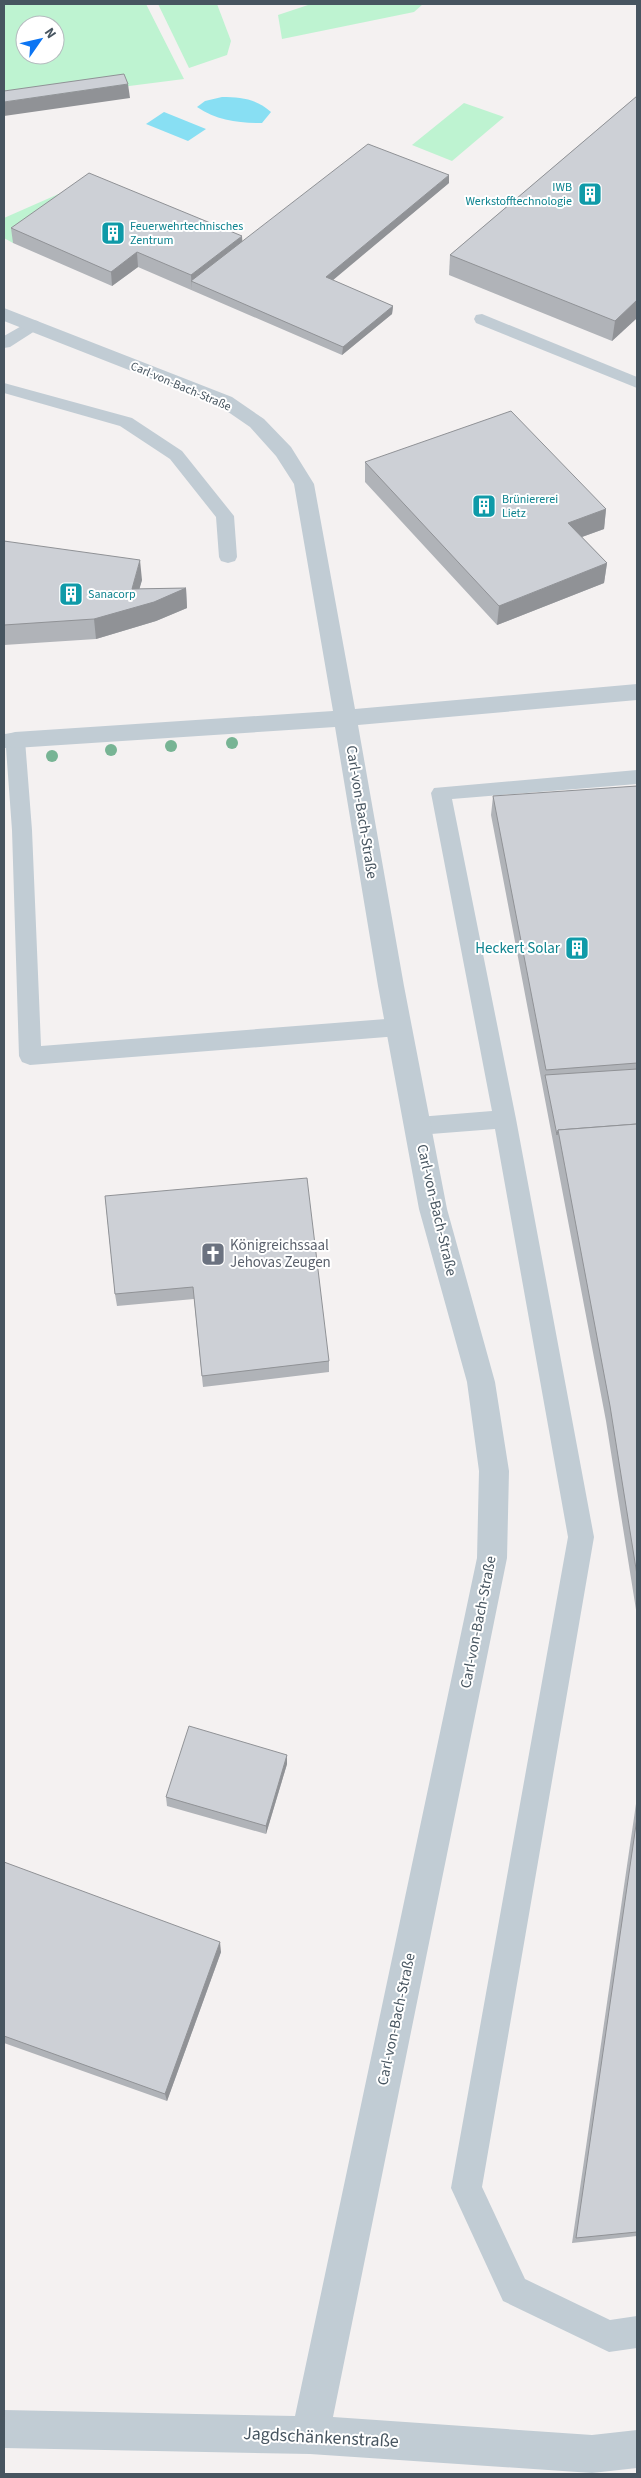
<svg xmlns="http://www.w3.org/2000/svg" width="641" height="2478" font-family="'Source Sans 3',sans-serif">
<style>
.green{fill:#bef3d1;fill-rule:evenodd}
.water{fill:#88dff3}
.lines{fill:none;stroke-linecap:round;stroke-linejoin:round}
.service{fill:#c1ccd4;fill-rule:evenodd}
.minor{fill:#c1ccd4;fill-rule:evenodd}
.tree{fill:#77b494}
.wall{fill:#b0b3b8}
.shaded-wall{fill:#909296}
.building{fill:#cdd0d6;stroke:#909296}
.labels{text-anchor:middle;stroke-width:4;stroke-linejoin:round;paint-order:stroke}
.far-culture-label{font-size:12px;fill:#0d838f;stroke:#fff;text-anchor:start}
.far-street-label{font-size:12px;fill:#475560;stroke:#fff}
.street-label{font-size:15px;fill:#475560;stroke:#fff}
.culture-label{font-size:15px;fill:#0d838f;stroke:#fff;text-anchor:end}
.worship-label{font-size:15px;fill:#5b616d;stroke:#fff;text-anchor:start}
.near-street-label{font-size:18px;fill:#475560;stroke:#fff}
</style>
<rect width="100%" height="100%" fill="#f4f1f1"/>
<g class="green">
<path d="M4,4H146L184,79L4,102ZM25,25H55V55H25Z"/>
<path d="M158,4H217L231,41L227,55L189,68Z"/>
<path d="M311,4H423L414,12L282,39L278,15Z"/>
<path d="M464,103L504,117L452,161L412,145Z"/>
<path d="M79,185L90,187L13,243L4,238V218Z"/>
</g>
<g class="water">
<path d="M222,97C241,97 257,99 271,112L262,123C239,123 217,121 197,107L205,101Z"/>
<path d="M164,112L206,129L188,141L146,124Z"/>
</g>
<g class="lines">
<g class="service">
<path d="M482,314L637,377V388L476,323L474,319L476,315Z"/>
<path d="M32,320L38,321L40,325L38,329L10,347L4,348V336Z"/>
<path d="M4,383L132,418L182,451L234,516L237,557L235,561L228,563L221,561L219,557L216,517L170,459L120,426L4,393Z"/>
<path d="M15,733L22,735L25,740L32,830L41,1046L399,1018L407,1021L410,1027L407,1033L399,1036L30,1065L22,1062L19,1056L12,830L6,748H4V734Z"/>
<path d="M637,770V784L452,799L516,1119L594,1537L482,2187L525,2279L610,2320L637,2316V2348L609,2352L503,2301L451,2188L568,1537L495,1129L418,1135L410,1133L407,1126L410,1119L418,1117L492,1111L431,793L434,788Z"/>
</g>
<path class="minor" d="M4,308L232,397L264,419L291,447L314,484L355,709L637,684V700L358,725L404,986L447,1209L495,1382L509,1471L507,1558L333,2417L592,2435L637,2430V2468L592,2473L310,2454L4,2448V2410L295,2416L477,1558L479,1471L467,1382L419,1209L378,986L335,727L15,748L7,746L4,741L7,734L15,732L333,711L294,484L276,456L250,427L218,405L4,321Z"/>
</g>
<g class="tree">
<circle cx="232" cy="743" r="6"/>
<circle cx="171" cy="746" r="6"/>
<circle cx="111" cy="750" r="6"/>
<circle cx="52" cy="756" r="6"/>
</g>
<g class="wall">
<path d="M637,96V318L612,341L449,275L450,255Z"/>
<path d="M449,183L332,280L393,306L392,314L342,355L138,267L112,286L13,243L11,228L243,241Z"/>
<path d="M365,462L606,509L604,529L582,537L607,563L604,583L497,625L365,482Z"/>
<path d="M4,541L142,580L139,589L186,588L187,608L156,621L96,639L4,645Z"/>
<path d="M637,786V1616L606,1421L491,815L493,796Z"/>
<path d="M105,1196L329,1361V1372L203,1387L194,1299L117,1306L115,1294Z"/>
<path d="M287,1755V1764L266,1834L167,1806L166,1797Z"/>
<path d="M637,1797V2236L572,2243Z"/>
<path d="M4,1862L221,1952L167,2101L4,2043Z"/>
</g>
<g class="shaded-wall">
<path d="M128,84L130,98L4,116V102Z"/>
<path d="M449,175V183L326,286V277Z"/>
<path d="M242,236L243,250L191,281L192,290L191,275Z"/>
<path d="M137,252L138,267L112,286L111,272Z"/>
<path d="M637,300V318L612,341L615,321Z"/>
<path d="M393,306L392,314L342,355L343,347Z"/>
<path d="M606,509L604,529L565,543L568,523Z"/>
<path d="M140,560L142,580L134,608L186,588L187,608L156,621L96,639L94,619L132,589Z"/>
<path d="M607,563L604,583L497,625L499,606Z"/>
<path d="M287,1755V1764L266,1834V1826Z"/>
<path d="M220,1942L221,1952L167,2101L165,2094Z"/>
</g>
<g class="building">
<path d="M124,74L128,84L4,102V91Z"/>
<path d="M637,96V300L615,321L450,255Z"/>
<path d="M368,144L449,175L326,277L393,306L343,347L191,281Z"/>
<path d="M89,173L242,236L191,275L137,252L111,272L11,228Z"/>
<path d="M511,411L606,509L568,523L607,563L499,606L365,462Z"/>
<path d="M4,541L140,560L132,589L186,588L154,602L94,619L4,625Z"/>
<path d="M637,786V1063L546,1070L493,796Z"/>
<path d="M637,1069V1124L558,1130L557,1135L545,1075Z"/>
<path d="M637,1124V1575L610,1406L558,1130Z"/>
<path d="M307,1178L329,1361L202,1376L193,1287L115,1294L105,1196Z"/>
<path d="M189,1726L287,1755L266,1826L166,1797Z"/>
<path d="M637,1818V2232L576,2238Z"/>
<path d="M4,1862L220,1942L165,2094L4,2036Z"/>
</g>
<defs>
<g id="building-square" transform="scale(1.25)"><rect x="-9" y="-9" width="18" height="18" rx="4" fill="#0f9aa8" stroke="#fff"/><path d="M-4-6H4V6H1V3H-1V6H-4ZM-2.5-4.3h1.7v1.8h-1.7ZM.8-4.3h1.7v1.8H.8ZM-2.5-1h1.7V.8h-1.7ZM.8-1h1.7V.8H.8Z" fill="#fff"/></g>
<g id="church-square" transform="scale(1.25)"><rect x="-9" y="-9" width="18" height="18" rx="4" fill="#6b7280" stroke="#fff"/><path d="M-1.2-6h2.4v3.5h3.3v2.4h-3.3V6h-2.4V-.1h-3.3v-2.4h3.3Z" fill="#fff"/></g>
</defs>
<g fill-rule="evenodd">
<use href="#building-square" x="590" y="194"/>
<use href="#building-square" x="113" y="233"/>
<use href="#building-square" x="484" y="506"/>
<use href="#building-square" x="71" y="594"/>
<use href="#building-square" x="577" y="948"/>
<use href="#church-square" x="213" y="1254"/>
</g>
<g class="labels">
<g class="far-culture-label">
<text x="572" y="191" text-anchor="end">IWB<tspan x="572" dy="14">Werkstofftechnologie</tspan></text>
<text x="130" y="230">Feuerwehrtechnisches<tspan x="130" dy="14">Zentrum</tspan></text>
<text x="502" y="503">Brüniererei<tspan x="502" dy="14">Lietz</tspan></text>
<text x="88" y="598">Sanacorp</text>
</g>
<g class="far-street-label">
<text transform="translate(181 386) rotate(23)" y="4">Carl-von-Bach-Straße</text>
</g>
<g class="street-label">
<text transform="translate(362 812) rotate(81)" y="5">Carl-von-Bach-Straße</text>
<text transform="translate(437 1210) rotate(77)" y="5">Carl-von-Bach-Straße</text>
<text transform="translate(478 1622) rotate(-79)" y="5">Carl-von-Bach-Straße</text>
<text transform="translate(396 2019) rotate(-78)" y="5">Carl-von-Bach-Straße</text>
</g>
<g class="culture-label">
<text x="560" y="953">Heckert Solar</text>
</g>
<g class="worship-label">
<text x="230" y="1250">Königreichssaal<tspan x="230" dy="17">Jehovas Zeugen</tspan></text>
</g>
<g class="near-street-label">
<text transform="translate(321 2437) rotate(3)" y="6">Jagdschänkenstraße</text>
</g>
</g>
<rect width="641" height="2478" fill="none" stroke="#475560" stroke-width="10"/>
<g transform="translate(40 40) rotate(56)"><circle r="24" fill="#ffffff" stroke="#b5bbbf"/>
<path d="M0-4L9 19L0 12L-9 19Z" fill="#0c75f3"/>
<text y="-8" font-size="14" font-weight="bold" text-anchor="middle" fill="#475560">N</text>
</g>
</svg>
